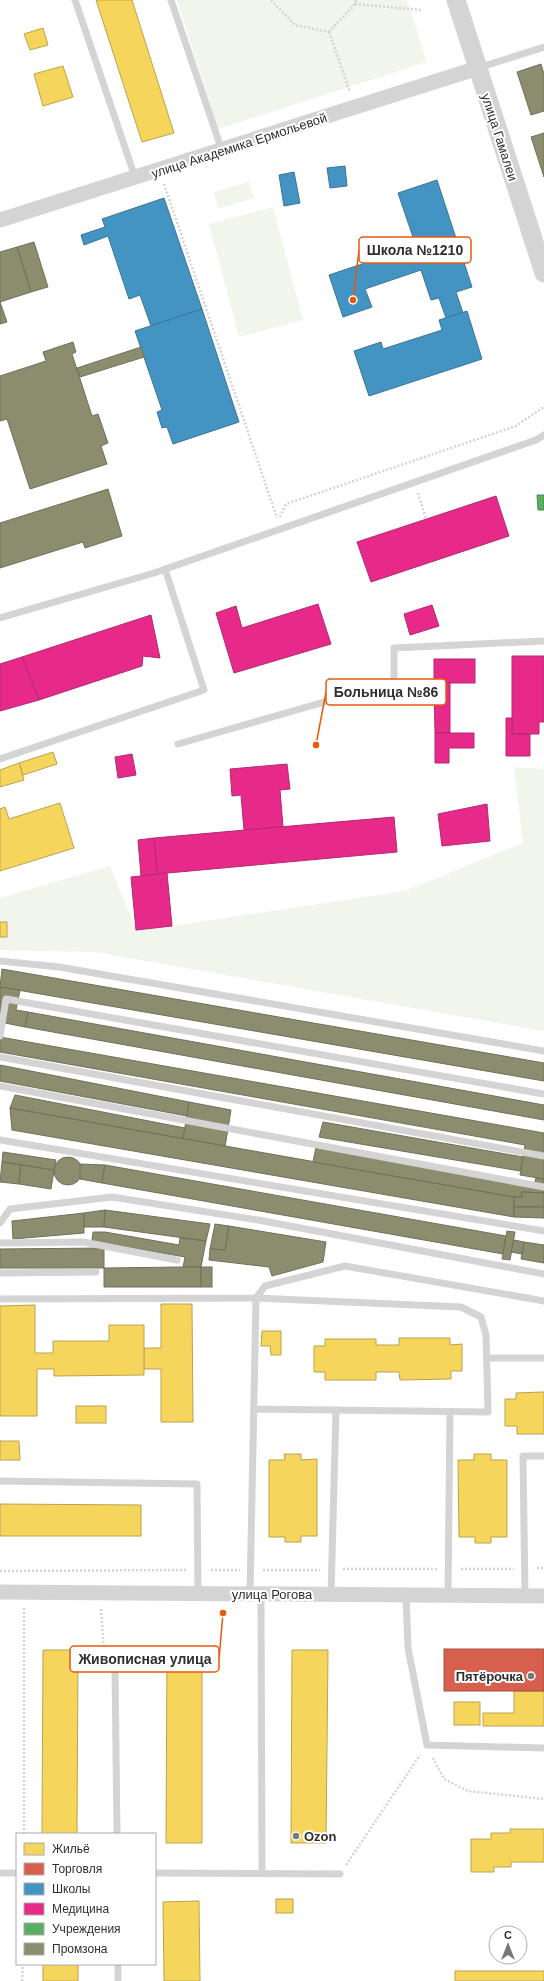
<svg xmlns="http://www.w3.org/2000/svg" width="544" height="1981" font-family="Helvetica,sans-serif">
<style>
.green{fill:#f1f5ec}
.homes{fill:#f6d55c;stroke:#baa34e}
.shops{fill:#d6604d;stroke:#a45144}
.schools{fill:#4393c3;stroke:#3d7597}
.health{fill:#e7298a;stroke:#b02b6f}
.public{fill:#5aae61;stroke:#4d8852}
.industry{fill:#8c8c6e;stroke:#70705b}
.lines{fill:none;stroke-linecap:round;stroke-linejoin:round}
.path{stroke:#d4d4d4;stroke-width:2.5;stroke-dasharray:2 2;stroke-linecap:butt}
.service{stroke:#d4d4d4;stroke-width:7}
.minor{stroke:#d4d4d4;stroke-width:15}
.tertiary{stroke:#d4d4d4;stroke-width:19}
.poi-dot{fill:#787878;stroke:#fff;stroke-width:1.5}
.labels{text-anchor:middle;stroke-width:4;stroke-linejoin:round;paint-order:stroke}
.street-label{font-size:13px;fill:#2f2f2f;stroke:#fff}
.poi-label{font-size:13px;font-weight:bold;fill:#2f2f2f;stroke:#fff;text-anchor:end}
.leader{fill:none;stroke:#e8590c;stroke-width:1.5}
.callout-dot{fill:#e8590c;stroke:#fff;stroke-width:1.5}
.callout{fill:#fff;stroke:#e8590c;stroke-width:1.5}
.callout-label{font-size:14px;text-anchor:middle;font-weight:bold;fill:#2f2f2f}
</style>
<rect width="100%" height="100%" fill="#fff"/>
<g class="green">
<path d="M177,0H407L427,62L218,129Z"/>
<path d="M249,182L254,198L218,209L214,192Z"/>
<path d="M273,207L303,320L239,337L209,224Z"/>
<path d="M514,767L544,769V1031L95,952L0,950V898L110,866L136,930L172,926L405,891L523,843Z"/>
</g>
<g class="homes">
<path d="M96,0H132L174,133L142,142Z"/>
<path d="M43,28L48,45L30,50L24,34Z"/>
<path d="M63,66L73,97L43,106L34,74Z"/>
<path d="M53,752L57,764L23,775L19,763Z"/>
<path d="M19,763L24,780L0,787V770Z"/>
<path d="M60,803L74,848L0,871V809L5,807L9,819Z"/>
<rect x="0" y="922" width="7" height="15"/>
<path d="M161,1304H192L193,1422H161V1369H144V1348H161Z"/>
<path d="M35,1305V1353H53V1341H109V1325H144V1375L54,1376V1369H37V1416H0V1306Z"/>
<path d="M262,1331H281V1355H271L270,1346H261Z"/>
<path d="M399,1338H450V1345L462,1344V1371H451V1379L400,1380L399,1372H376V1380H325V1372H314V1346H325V1339H376V1345H399Z"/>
<path d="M542,1392H544V1434H517V1426H505V1399H516V1393Z"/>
<rect x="76" y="1406" width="30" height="17"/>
<path d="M0,1441H19L20,1460H0Z"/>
<path d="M284,1454H301V1460L317,1459V1536H301V1542H285V1537H269V1460H285Z"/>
<path d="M474,1454H491V1460H507V1537H491V1543H475V1537H459L458,1460H474Z"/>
<path d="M0,1504L141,1505V1536H0Z"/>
<path d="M43,1650H78L77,1834H42Z"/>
<path d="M167,1650H202V1843H166Z"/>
<path d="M292,1650H328L326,1843H291Z"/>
<path d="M514,1691H544V1726H483V1713H514Z"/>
<rect x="454" y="1702" width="26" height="23"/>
<path d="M510,1829H544V1862H511V1867H494V1872H471V1839H491V1833H510Z"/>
<rect x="276" y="1899" width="17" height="14"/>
<path d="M199,1901L200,1981H164L163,1902Z"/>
<rect x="43" y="1964" width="35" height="17"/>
<rect x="455" y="1971" width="89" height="10"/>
</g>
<rect class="shops" x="444" y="1649" width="100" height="42"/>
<g class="schools">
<path d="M345,166L347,186L330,188L327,168Z"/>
<path d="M294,172L300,203L284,206L279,175Z"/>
<path d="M437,180L472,287L456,292L463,313L446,318L439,298L431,300L421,270L365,289L372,307L343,317L329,275L416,246L398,193Z"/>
<path d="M164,198L202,309L151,326L140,295L129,299L108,236L84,245L81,235L105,227L102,219Z"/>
<path d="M202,309L239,422L173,444L167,427L162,428L157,412L162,410L135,331Z"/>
<path d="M467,311L482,359L369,396L354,351L381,342L383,349L442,330L439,320Z"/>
</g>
<g class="health">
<path d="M496,496L509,536L371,582L357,542Z"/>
<path d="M318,604L331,644L234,673L216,613L236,606L242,628Z"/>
<path d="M432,605L439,626L410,635L404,614Z"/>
<path d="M151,615L160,658L143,656L142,666L39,700L22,657Z"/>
<path d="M512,656H544V722H539V734H512Z"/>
<path d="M22,657L39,700L0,711V664Z"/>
<rect x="434" y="659" width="41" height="24"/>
<path d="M434,683H450V733H435Z"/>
<path d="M506,718H512V734H530V756H506Z"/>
<path d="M435,733H474V748H449V763H435Z"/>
<path d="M132,754L136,775L118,778L115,757Z"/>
<path d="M287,764L290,789L280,790L283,827L244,830L241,795L232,796L230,769Z"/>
<path d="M487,804L490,841L442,846L438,814Z"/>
<path d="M394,817L397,852L157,874L154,838Z"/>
<path d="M154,838L157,874L141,876L138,840Z"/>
<path d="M167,873L172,926L136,930L131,877Z"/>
</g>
<path class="public" d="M537,495H544V510H538Z"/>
<g class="industry">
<path d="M541,64L544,74V111L531,115L517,72Z"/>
<path d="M544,133V177L531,137Z"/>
<path d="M34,242L48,287L31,292L17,247Z"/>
<path d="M17,247L31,292L0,302V252Z"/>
<path d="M0,302L7,322L0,324Z"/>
<path d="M73,342L76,352L72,354L92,416L98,414L108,443L101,446L107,464L30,489L7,419L0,421V376L46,361L43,352Z"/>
<path d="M141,347L144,357L80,377L77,368Z"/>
<path d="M108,489L122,536L85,548L83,542L0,568V523Z"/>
<path d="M2,969L544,1063V1081L0,987Z"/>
<path d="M0,987L20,990L16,1010L28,1012L25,1027L0,1022Z"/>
<path d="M28,1012L544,1105V1120L25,1027Z"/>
<path d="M0,1037L544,1133V1179L520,1175L525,1145L0,1052Z"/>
<path d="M0,1065L189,1102L187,1116L0,1081Z"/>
<path d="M15,1095L185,1128L183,1139L10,1108Z"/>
<path d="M189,1102L231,1110L225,1147L183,1139Z"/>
<path d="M10,1108L514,1197V1217L12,1130Z"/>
<path d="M323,1122L523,1157L520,1171L319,1137Z"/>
<path d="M316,1147L534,1185L536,1178L544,1179V1193L522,1192V1197H514L313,1162Z"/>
<path d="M3,1152L56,1160L54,1170L2,1162Z"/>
<circle cx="68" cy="1171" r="14"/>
<path d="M2,1162L21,1165L19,1184L0,1182Z"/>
<path d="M80,1164L105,1165L102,1183L80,1179Z"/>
<path d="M21,1165L54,1170L51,1189L19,1184Z"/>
<path d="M105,1165L506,1236L503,1254L102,1183Z"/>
<path d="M522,1192L544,1193V1207H514V1197H522Z"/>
<path d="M514,1207H544V1218L514,1217Z"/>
<path d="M105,1210L104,1227H84V1213Z"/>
<path d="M105,1210L210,1224L206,1241L104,1227Z"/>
<path d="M84,1213V1233L13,1239L12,1221Z"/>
<path d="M215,1224L229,1226L225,1250L210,1249Z"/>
<path d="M229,1226L326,1242L323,1262L272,1276L269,1267L209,1260L210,1249L225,1250Z"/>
<path d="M507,1231L515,1232L510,1260L502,1259Z"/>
<path d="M93,1232H105L179,1245L180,1238L206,1241L201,1267H183L185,1257L92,1241Z"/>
<path d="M514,1240L524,1242L522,1254L511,1252Z"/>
<path d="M524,1242L544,1245V1263L521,1259Z"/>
<path d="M104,1248V1268H0V1249Z"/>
<path d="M183,1267H201V1287H104V1268Z"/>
<rect x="201" y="1267" width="11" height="20"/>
</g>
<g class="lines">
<g class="path">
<path d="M271,0L295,25L329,32"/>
<path d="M355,4L422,10"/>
<path d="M329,32L350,92"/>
<path d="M329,32L355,4L356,0"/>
<path d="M164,184L277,518"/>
<path d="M418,493L426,519"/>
<path d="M280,517L286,504L516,426L544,407"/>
<path d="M537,1568H544"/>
<path d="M343,1569H438"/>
<path d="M461,1569H514"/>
<path d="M211,1570H240"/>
<path d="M263,1570H320"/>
<path d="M0,1571L186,1570"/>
<path d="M24,1608V1834"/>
<path d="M101,1609L104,1650L108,1657"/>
<path d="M433,1758L444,1779L468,1791L544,1799"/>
<path d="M346,1865L420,1755"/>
<path d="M22,1981L23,1964"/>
</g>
<g class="service">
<path d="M75,0L135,177"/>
<path d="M171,0L222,151"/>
<path d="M478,68L544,47"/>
<path d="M0,618L154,573L536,440L544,435"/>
<path d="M178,744L394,682V648L544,641"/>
<path d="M0,759L204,690L165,569"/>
<path d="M0,961L59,967L544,1051"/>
<path d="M0,1036L6,999L544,1094"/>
<path d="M0,1057L544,1156"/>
<path d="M0,1086L544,1187"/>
<path d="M0,1140L544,1231"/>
<path d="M0,1223L10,1209L112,1197L258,1220L544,1274"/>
<path d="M0,1243L83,1242L177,1260"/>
<path d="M0,1273L96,1272"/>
<path d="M0,1299L256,1298L265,1286L345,1266L544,1301"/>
<path d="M487,1358H544"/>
<path d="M0,1481L197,1484L198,1593"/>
<path d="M250,1594L256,1298L461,1307L481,1317L486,1335L488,1412L254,1409"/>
<path d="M261,1594L262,1873"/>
<path d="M331,1594L336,1410"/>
<path d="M406,1595L408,1648L427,1745L544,1748"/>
<path d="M448,1595L450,1412"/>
<path d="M525,1595L523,1456H544"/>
<path d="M115,1667L117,1834"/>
<path d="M0,1873H17"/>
<path d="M155,1873L340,1874"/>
<path d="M118,1964V1981"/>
</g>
<g class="minor">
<path d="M0,220L478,68"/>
<path d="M0,1592L544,1596"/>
</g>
<path class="tertiary" d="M456,0L544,273"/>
</g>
<g class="poi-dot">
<circle cx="531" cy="1676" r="4"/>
<circle cx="296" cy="1836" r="4"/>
</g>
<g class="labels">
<g class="street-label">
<text transform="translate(500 137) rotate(72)" y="5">улица Гамалеи</text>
<text transform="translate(239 145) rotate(-18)" y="5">улица Академика Ермольевой</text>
<text x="272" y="1599">улица Рогова</text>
</g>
<g class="poi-label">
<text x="523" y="1681">Пятёрочка</text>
<text x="304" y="1841" text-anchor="start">Ozon</text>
</g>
</g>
<path class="leader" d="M353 300L359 250M316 745L326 692M223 1613L219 1659"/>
<g class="callout-dot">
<circle cx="353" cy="300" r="4"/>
<circle cx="316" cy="745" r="4"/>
<circle cx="223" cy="1613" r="4"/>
</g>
<g class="callout">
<rect x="359" y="237" width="112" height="26" rx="4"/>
<rect x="326" y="679" width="120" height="26" rx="4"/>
<rect x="70" y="1646" width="149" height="26" rx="4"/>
</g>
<g class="callout-label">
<text x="415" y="255">Школа №1210</text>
<text x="386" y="697">Больница №86</text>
<text x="145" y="1664">Живописная улица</text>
</g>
<rect x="16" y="1833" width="140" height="132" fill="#ffffff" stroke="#acacac"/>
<rect x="24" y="1843" width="20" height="12" fill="#f6d55c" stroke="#acacac"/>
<text x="52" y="1853" font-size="12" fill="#2f2f2f">Жильё</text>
<rect x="24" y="1863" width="20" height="12" fill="#d6604d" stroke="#acacac"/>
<text x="52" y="1873" font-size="12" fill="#2f2f2f">Торговля</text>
<rect x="24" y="1883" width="20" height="12" fill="#4393c3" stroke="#acacac"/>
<text x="52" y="1893" font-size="12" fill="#2f2f2f">Школы</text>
<rect x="24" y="1903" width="20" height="12" fill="#e7298a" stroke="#acacac"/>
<text x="52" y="1913" font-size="12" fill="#2f2f2f">Медицина</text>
<rect x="24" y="1923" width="20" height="12" fill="#5aae61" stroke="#acacac"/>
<text x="52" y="1933" font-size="12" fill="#2f2f2f">Учреждения</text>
<rect x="24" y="1943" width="20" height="12" fill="#8c8c6e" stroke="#acacac"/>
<text x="52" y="1953" font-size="12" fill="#2f2f2f">Промзона</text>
<g transform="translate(508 1945)"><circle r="19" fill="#ffffff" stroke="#acacac"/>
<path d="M0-3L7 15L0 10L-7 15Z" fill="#787878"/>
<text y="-6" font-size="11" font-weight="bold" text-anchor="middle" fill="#2f2f2f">С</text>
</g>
</svg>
